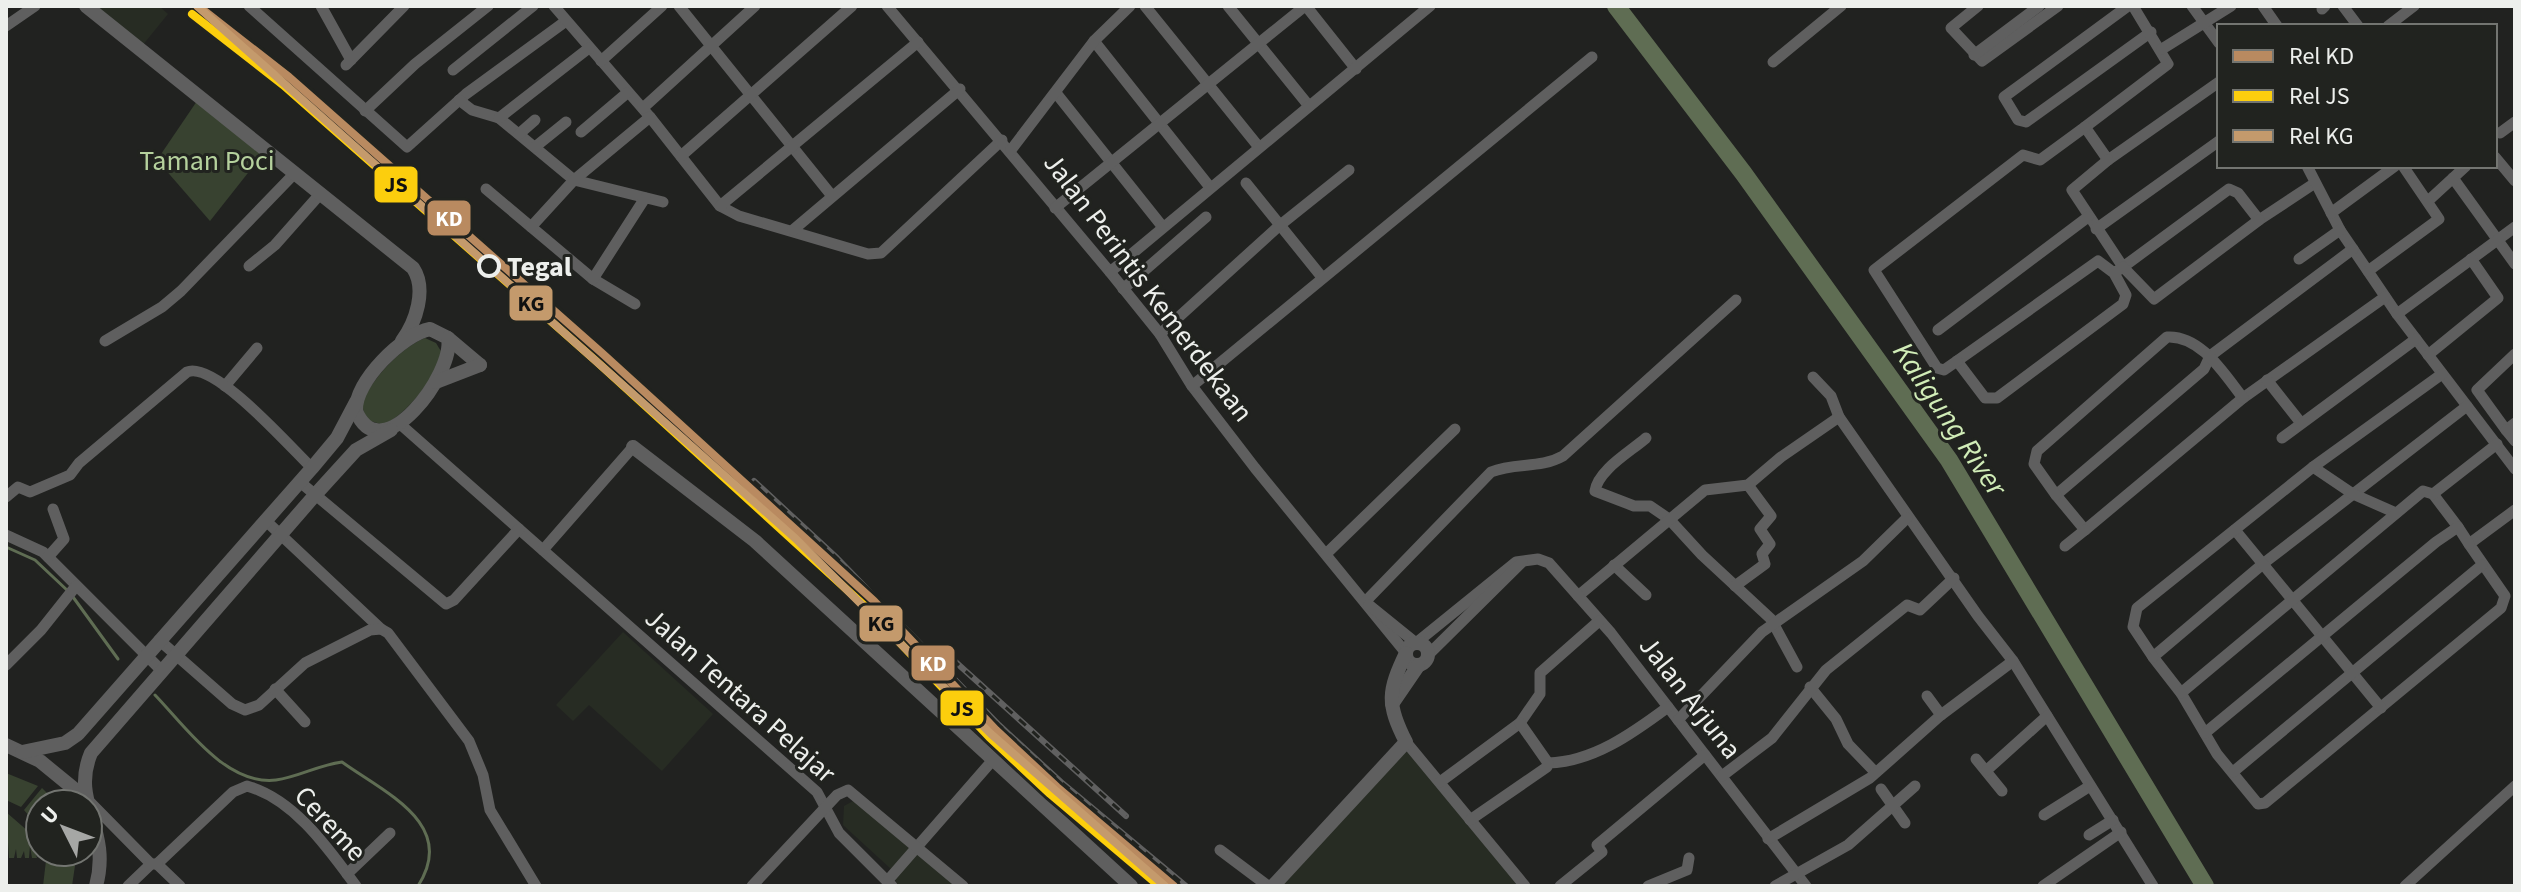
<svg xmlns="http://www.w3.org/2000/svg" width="2521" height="892" font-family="'Source Sans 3',sans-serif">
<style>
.built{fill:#272c23}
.green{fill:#384230}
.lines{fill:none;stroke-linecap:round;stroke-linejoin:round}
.stream{stroke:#5f6d53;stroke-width:3}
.river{stroke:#5f6d53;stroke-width:18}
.minor{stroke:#5f5f5f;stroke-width:11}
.tertiary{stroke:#5f5f5f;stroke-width:14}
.rail-casing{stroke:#606060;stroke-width:6}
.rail{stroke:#21231f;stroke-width:3;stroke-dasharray:9;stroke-linecap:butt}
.rail-1-casing{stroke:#21231f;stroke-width:14}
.rail-2-casing{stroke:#21231f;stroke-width:14}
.rail-3-casing{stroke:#21231f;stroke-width:14}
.rail-1{stroke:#b98a60;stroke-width:8}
.rail-2{stroke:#fcce0d;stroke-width:8}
.rail-3{stroke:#c49a6c;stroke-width:8}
.stop-dot{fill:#21231f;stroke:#edefec;stroke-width:4}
.labels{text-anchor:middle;stroke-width:6;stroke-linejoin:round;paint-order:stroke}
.park-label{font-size:28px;fill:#b5d19d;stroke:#21231f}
.stop-label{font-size:28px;font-weight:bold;fill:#edefec;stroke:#21231f;text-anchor:start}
.street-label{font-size:28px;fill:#edefec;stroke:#21231f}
.water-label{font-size:30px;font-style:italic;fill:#d1edb8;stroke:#21231f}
.line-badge{stroke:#21231f;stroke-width:3}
.badge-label{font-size:22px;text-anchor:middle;font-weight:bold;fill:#fff}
.pale-badge-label{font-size:22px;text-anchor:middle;font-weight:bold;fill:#111}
</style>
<rect width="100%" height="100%" fill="#212220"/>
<g class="built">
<path d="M94,6H159L168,14L142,46Z"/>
<path d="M623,632L713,714L662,771L589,705L573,721L556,705Z"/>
<path d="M1409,749L1519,886H1277Z"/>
<path d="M855,800L956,886H898L891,869L843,825L844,806Z"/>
</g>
<g class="green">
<path d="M197,101L263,154L210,221L157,160Z"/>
<path d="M425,338L436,343L442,353C435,379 408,412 384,425L367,420L361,404C372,379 400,348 425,338Z"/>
<path d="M6,773L38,786L21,807L6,800Z"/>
<path d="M42,788L58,804H40V829L24,810Z"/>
<path d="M6,812L29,832L37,858H32L30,846L29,858H25L24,851L21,858H17L16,849L14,858H9Z"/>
<path d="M47,852H77L72,886H43Z"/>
</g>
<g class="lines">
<g class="stream">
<path d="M6,547L35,560L68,591"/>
<path d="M73,597L118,659"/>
<path d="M155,695C185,726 226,786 276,780C299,777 318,765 342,762C385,793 458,824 418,886"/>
</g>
<path class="river" d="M1616,6L1744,174L1949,460L2205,886"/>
<g class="minor">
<path d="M249,6L407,147L466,94L566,21"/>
<path d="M321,6L351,60"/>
<path d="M554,6L650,117L720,206L739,216L868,254L881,253L1002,140"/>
<path d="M679,6L832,196"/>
<path d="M887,6L1110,272L1160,334L1192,386L1255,468L1406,653"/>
<path d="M1145,6L1258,146"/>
<path d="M1228,6L1309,106"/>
<path d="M1306,6L1356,69"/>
<path d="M1978,6L1951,28L1982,61L2058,6"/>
<path d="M2128,6L2004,97L2018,120L2026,122L2151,32"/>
<path d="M2133,6L2168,64L2085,127L2108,160L2219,82"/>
<path d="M2192,6L2219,43"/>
<path d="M2263,6L2277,26"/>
<path d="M2343,6L2358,26"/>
<path d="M2322,9L2325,6"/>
<path d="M6,26L35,6"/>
<path d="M2388,26L2414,6"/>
<path d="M1094,41L1209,186"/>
<path d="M2162,49L2231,6"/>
<path d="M1974,55L2039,6"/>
<path d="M601,61L662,6"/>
<path d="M1773,62L1841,6"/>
<path d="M346,65L404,6"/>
<path d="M453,70L533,6"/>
<path d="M1056,93L1162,226"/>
<path d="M459,100L472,110L499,118L574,180L663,202"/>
<path d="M643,108L755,6"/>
<path d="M365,111L415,64L488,6"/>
<path d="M499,118L589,48"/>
<path d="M581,132L627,93"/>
<path d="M2500,133L2515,122"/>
<path d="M519,134L535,120"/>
<path d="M535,147L566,122"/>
<path d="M1011,150L1094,41L1130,6"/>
<path d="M681,156L852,6"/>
<path d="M2495,157L2515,181"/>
<path d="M2108,160L2072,190L2123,267L2229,189L2238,193L2259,220L2315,183"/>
<path d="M2307,166L2340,230L2397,314L2515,469"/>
<path d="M2453,178L2515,264"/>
<path d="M1246,183L1321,276"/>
<path d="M486,189L593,279L635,304"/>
<path d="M2428,201L2466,166"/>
<path d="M720,206L918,42"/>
<path d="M1055,208L1305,6"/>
<path d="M2331,213L2395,166"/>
<path d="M531,227L574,180L650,117"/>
<path d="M2096,229L2219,141"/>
<path d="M793,230L960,89"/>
<path d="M2353,249L2210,356L2204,369L2056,495L2085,530L2243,398L2385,297"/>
<path d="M2299,259L2340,230"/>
<path d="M249,266L275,245L321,193"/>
<path d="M2368,271L2439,219L2403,166"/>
<path d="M1110,272L1430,6"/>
<path d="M2114,273L2126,295L2123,304L1997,398H1985L1957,361L2098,261L2114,273L2123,267L2154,299L2259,220"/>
<path d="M593,279L645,198"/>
<path d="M1123,289L1206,217"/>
<path d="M2397,314L2515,227"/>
<path d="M1938,330L2088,217"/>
<path d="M1160,334L1279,226L1349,170"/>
<path d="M105,341L162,307L181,291L294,174"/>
<path d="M2515,354L2477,390L2506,430L2515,423"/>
<path d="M2428,355L2498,298L2471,259"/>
<path d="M1957,361L1944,370L1937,368L1874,270L2023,155L2040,160L2085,127"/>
<path d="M1813,377L1831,396L1839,417"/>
<path d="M2267,380L2301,423"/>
<path d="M225,386L257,348"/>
<path d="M1192,386L1592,57"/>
<path d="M2467,406L2264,563L2153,657L2181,693L2217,754L2258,804L2265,803L2501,608L2505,596L2469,544L2515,510"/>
<path d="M400,424L817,792L839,833L892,886"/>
<path d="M2506,430L2515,441"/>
<path d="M1646,438C1630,452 1598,470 1595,491L1634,506H1650L1669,519L1702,555L1771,619L1797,667"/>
<path d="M2282,438L2416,339"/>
<path d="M2313,467L2353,494L2396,513"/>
<path d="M300,482L446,604L454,600L519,529"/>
<path d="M2433,494L2458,527"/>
<path d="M2056,495L2034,464L2037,451L2167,337C2201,335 2224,374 2243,398"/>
<path d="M6,497L18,487L30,492L70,475L79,463L187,372C214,360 290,447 312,468"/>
<path d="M265,520L381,629"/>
<path d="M2235,530L2381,708"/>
<path d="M6,535L43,552L161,670"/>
<path d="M2065,546L2085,530"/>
<path d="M543,550L633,447"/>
<path d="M1326,554L1455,429"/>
<path d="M48,557L64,539L53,509"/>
<path d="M1614,565L1646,595"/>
<path d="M1735,586L1765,564L1762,554L1770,544L1760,529L1771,516L1748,485"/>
<path d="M1578,596L1705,490L1748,485L1781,457L1839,417L1978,616L2013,661L2153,886"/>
<path d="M1365,602L1491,472C1515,462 1540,469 1563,456L1736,300"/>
<path d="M1369,605L1416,643L1516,562L1538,559L1549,563L1611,633L1806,886"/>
<path d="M159,640L232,704L245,710L259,705L305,663L370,630L381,629L388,633L469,741L483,775L490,810L536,886"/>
<path d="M1428,655L1522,562"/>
<path d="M2153,657L2133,627L2137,608L2313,467L2442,374"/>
<path d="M6,665L41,630L76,586"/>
<path d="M1810,687L1836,719L1848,744L1875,772"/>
<path d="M275,689L305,722"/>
<path d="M2181,693L2423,491L2433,494L2497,444"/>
<path d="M1927,696L1941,715"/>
<path d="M1678,720L1762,632L1863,561L1907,518"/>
<path d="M2205,733L2436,542L2458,527L2469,544"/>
<path d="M1406,742L1525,886"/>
<path d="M1976,759L2002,791"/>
<path d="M1548,763C1593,762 1633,733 1668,707"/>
<path d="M1987,770L2047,716"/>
<path d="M2233,772L2482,565"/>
<path d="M1722,776L1772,738L1826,670L1907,605L1920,610L1954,578"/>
<path d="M1440,782L1520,723L1540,694V673L1599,621"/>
<path d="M1881,789L1905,823"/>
<path d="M87,799L151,864"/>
<path d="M2044,815L2090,786"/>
<path d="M1470,820L1547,767L1548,763L1520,723"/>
<path d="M2089,835L2113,820"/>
<path d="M1768,839L1870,778L1941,715L2013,661"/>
<path d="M1220,850L1268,886"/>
<path d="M157,864L233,792L247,786C294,799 328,848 356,886"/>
<path d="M157,864L180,886"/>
<path d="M347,874L390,833"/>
<path d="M889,879L992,761"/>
<path d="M128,886L151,864H157"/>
<path d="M752,886L837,795L848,790L963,886"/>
<path d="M1560,886L1602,852L1597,845L1705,755"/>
<path d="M1648,886L1687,870L1689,858"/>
<path d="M1775,886L1848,845L1915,786"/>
<path d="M2043,886L2121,832"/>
<path d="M2405,886L2515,786"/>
</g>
<g class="tertiary">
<path d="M86,6L413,268C427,289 416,322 402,341"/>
<path d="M430,329L448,338C455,373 381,472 356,411C354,382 403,334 430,329Z"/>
<path d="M448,338L480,365"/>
<path d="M436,382L480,365"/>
<path d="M633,447L755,541L1131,886"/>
<circle cx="1417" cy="654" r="11"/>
<path d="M1392,704L1418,666"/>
<path d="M6,745L40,761L84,797"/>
<path d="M22,752L65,743L78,734L312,468L337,438L356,402"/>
<path d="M96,886C112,828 70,803 91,753L315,495L356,450L391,430"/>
<path d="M1273,886L1406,742C1386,703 1388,691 1406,653"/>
</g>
<g class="rail-casing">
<g id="rail">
<path d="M754,481L837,558L999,725L1061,782L1186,886"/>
<path d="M939,647L1126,816"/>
</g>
</g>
<use href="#rail" class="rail"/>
<g class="rail-1-casing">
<path id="rail-1" d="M198,6L289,77L603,354L874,601L996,730L1057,787L1174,886"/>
</g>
<g class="rail-2-casing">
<path id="rail-2" d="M192,14L283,85L596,361L867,608L989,737L1050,794L1159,886"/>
</g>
<g class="rail-3-casing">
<path id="rail-3" d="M197,6L796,539L991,734L1165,886"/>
</g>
<use href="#rail-1" class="rail-1"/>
<use href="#rail-2" class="rail-2"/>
<use href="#rail-3" class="rail-3"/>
</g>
<circle class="stop-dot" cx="489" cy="266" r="10"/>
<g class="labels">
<g class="park-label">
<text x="207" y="170">Taman Poci</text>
</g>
<g class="stop-label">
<text x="507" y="276">Tegal</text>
</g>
<g class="street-label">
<text transform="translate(1149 287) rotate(53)" y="10">Jalan Perintis Kemerdekaan</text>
<text transform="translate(741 695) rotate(42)" y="10">Jalan Tentara Pelajar</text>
<text transform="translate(1691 697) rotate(52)" y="10">Jalan Arjuna</text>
<text transform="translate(331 823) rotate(47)" y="10">Cereme</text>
</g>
<g class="water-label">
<text transform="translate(1950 419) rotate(56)" y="10">Kaligung River</text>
</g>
</g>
<g class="line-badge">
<rect x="373" y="165" width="46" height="39" rx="8" fill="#fcce0d"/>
<rect x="426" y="199" width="46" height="38" rx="8" fill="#b98a60"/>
<rect x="508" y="284" width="46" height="38" rx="8" fill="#c49a6c"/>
<rect x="858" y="604" width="46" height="39" rx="8" fill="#c49a6c"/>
<rect x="910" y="644" width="46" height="38" rx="8" fill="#b98a60"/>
<rect x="939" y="689" width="46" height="38" rx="8" fill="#fcce0d"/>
</g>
<g class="badge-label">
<text x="449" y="226">KD</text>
<text x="933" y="671">KD</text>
</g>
<g class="pale-badge-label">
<text x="396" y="192">JS</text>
<text x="531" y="311">KG</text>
<text x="881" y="631">KG</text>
<text x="962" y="716">JS</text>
</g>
<rect width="2521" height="892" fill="none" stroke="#edefec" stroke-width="16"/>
<rect x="2217" y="24" width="280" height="144" fill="#21231f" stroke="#737571" stroke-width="2"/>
<rect x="2233" y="50" width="40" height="12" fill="#b98a60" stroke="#737571" stroke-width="2"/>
<text x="2289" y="64" font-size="24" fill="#edefec">Rel KD</text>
<rect x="2233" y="90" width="40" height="12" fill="#fcce0d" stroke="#737571" stroke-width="2"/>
<text x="2289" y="104" font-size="24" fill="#edefec">Rel JS</text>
<rect x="2233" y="130" width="40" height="12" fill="#c49a6c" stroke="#737571" stroke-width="2"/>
<text x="2289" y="144" font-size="24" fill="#edefec">Rel KG</text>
<g transform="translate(64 828) rotate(312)"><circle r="38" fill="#21231f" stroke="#737571" stroke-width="2"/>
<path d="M0-6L14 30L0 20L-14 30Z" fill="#a6a7a5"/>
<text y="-12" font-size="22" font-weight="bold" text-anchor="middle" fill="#edefec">U</text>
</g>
</svg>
